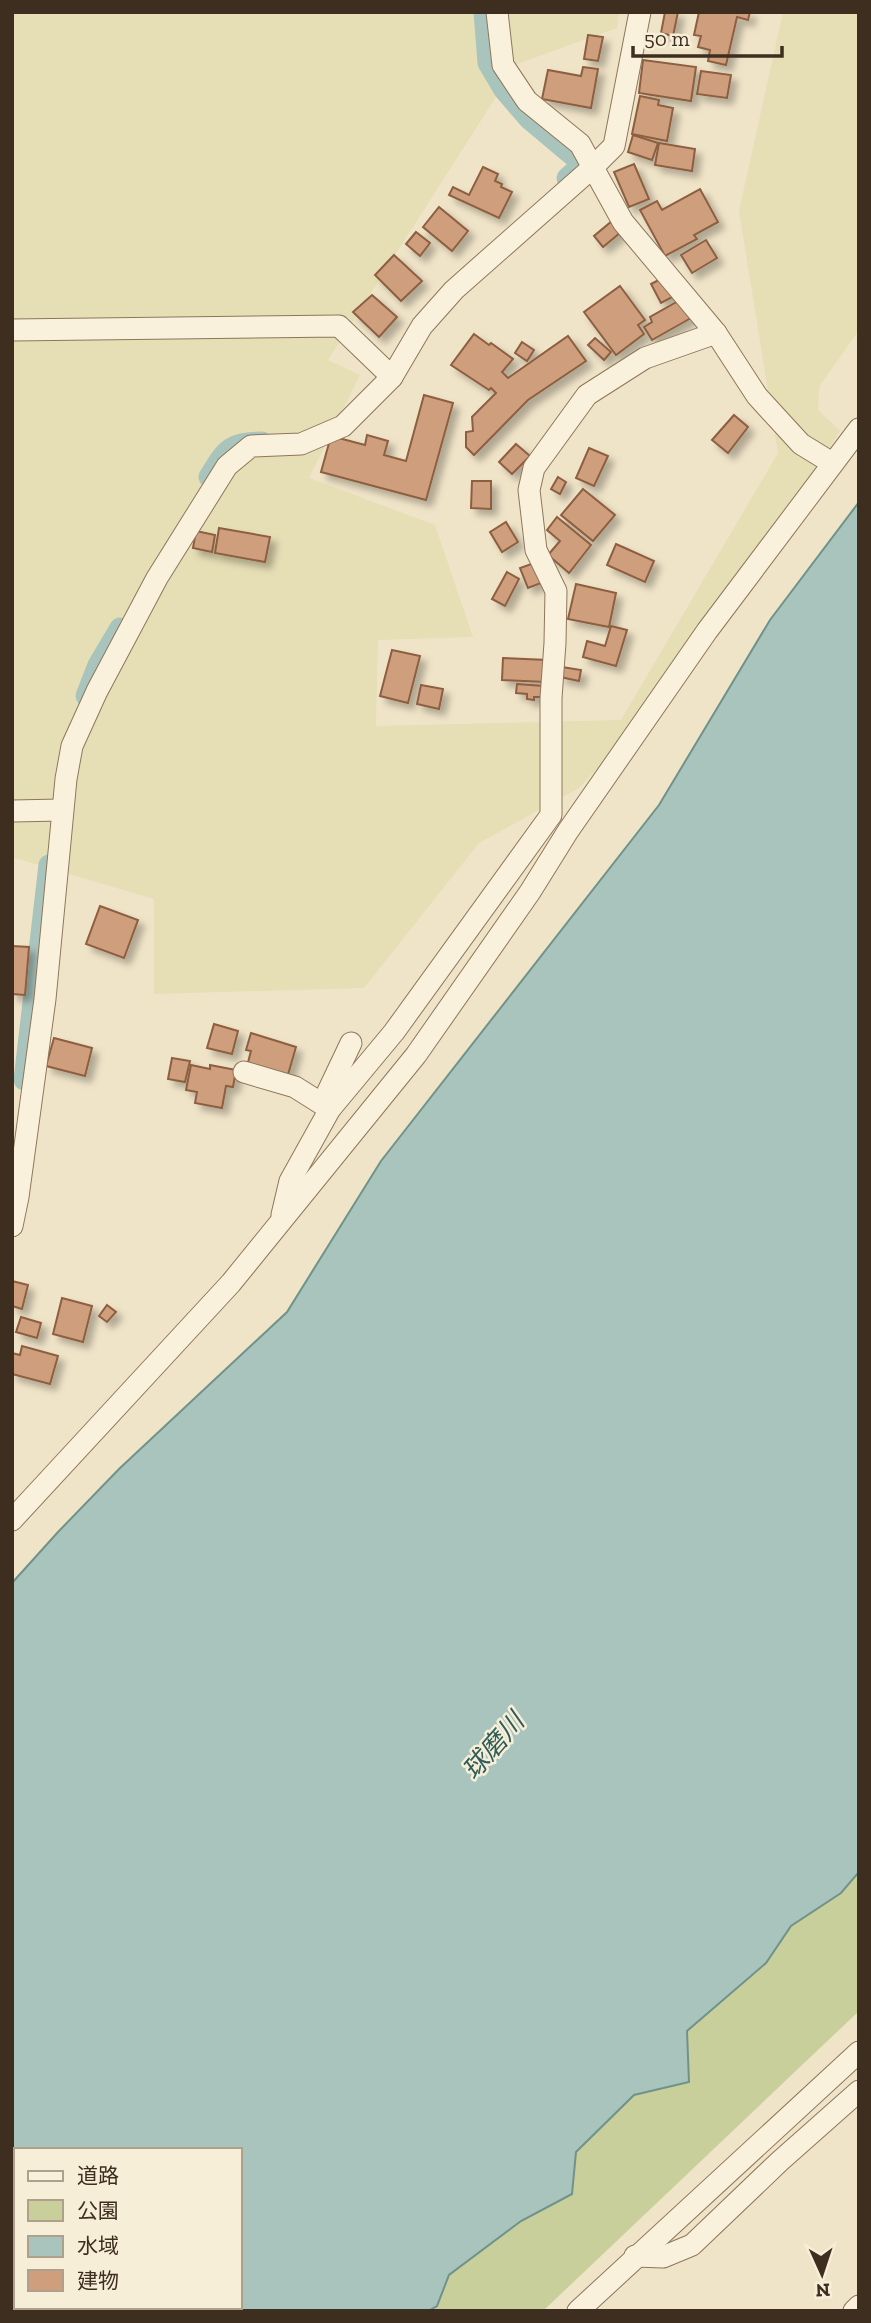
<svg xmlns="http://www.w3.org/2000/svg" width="871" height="2323" font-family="'Zilla Slab','Noto Sans JP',serif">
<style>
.farmland{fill:#e6deb5}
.green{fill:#c9cf9b}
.water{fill:#a9c4bc;stroke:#6f938a;stroke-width:2;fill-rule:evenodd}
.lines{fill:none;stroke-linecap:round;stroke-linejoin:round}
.canal{stroke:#a9c4bc;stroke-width:21}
.building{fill:#cf9f7d;stroke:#8d5f41;stroke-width:2;filter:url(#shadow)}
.minor-casing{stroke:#8d765c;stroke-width:23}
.minor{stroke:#faf1dc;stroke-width:21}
.labels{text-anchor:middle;stroke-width:5;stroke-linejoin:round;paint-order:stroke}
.water-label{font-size:26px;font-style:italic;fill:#2f5d5a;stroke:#f7eed8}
</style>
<defs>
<filter id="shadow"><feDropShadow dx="6" dy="6" stdDeviation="3.5" flood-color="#0004"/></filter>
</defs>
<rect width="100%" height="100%" fill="#f0e4c8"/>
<path class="farmland" d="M12,12H619L617,28L517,64L328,360L360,375L309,478L435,525L473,637L378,640L376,726L621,720L778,453L739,211L783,12H859V330L819,387L818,410L840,431L806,485L631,732L579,788L479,843L364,988L154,994V899L15,858L12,862Z"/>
<path class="green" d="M859,1725V2011L543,2311H298Z"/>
<path class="water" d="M859,502V1872L841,1893L791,1926L766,1963L687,2031L689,2082L634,2095L576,2152L572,2194L521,2221L449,2275L437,2306L428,2311H12V1583L58,1532L119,1469L287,1312L381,1161L659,805L770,620ZM16,2150H240V2307H16Z"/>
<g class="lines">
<g class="canal">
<path d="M484,12L488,63L504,90L529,119L579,161L581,166L567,178"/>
<path d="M209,477C226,449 229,443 262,442"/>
<path d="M86,696L98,665L120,628"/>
<path d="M24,1080L49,865"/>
</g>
</g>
<g class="building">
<path d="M665,12H678L673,36L661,33Z"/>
<path d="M699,12H750L748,20L737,17L726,65L708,61L710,50L698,47L701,36L694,35Z"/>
<path d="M588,35L603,37L598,61L584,59Z"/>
<path d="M643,60L696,67L691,101L639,93Z"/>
<path d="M583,67L598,69L591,108L542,99L548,70L581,76Z"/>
<path d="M701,71L731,75L727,98L697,94Z"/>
<path d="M640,96L659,100L658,105L673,108L667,141L632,134Z"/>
<path d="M633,135L658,143L652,160L628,152Z"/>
<path d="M659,143L695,149L692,171L655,165Z"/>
<path d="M634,164L649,199L629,207L614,172Z"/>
<path d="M483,167L498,174L495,181L502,184L501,187L512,192L499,218L449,195L453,187L469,195Z"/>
<path d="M700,189L718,222L694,235L697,239L665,256L640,210L657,201L662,210Z"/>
<path d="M439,207L468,231L452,251L423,227Z"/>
<path d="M612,221L621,232L603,247L594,236Z"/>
<path d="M416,232L430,243L420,256L406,244Z"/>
<path d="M706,240L717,258L692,273L681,255Z"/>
<path d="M394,255L422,281L401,301L375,275Z"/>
<path d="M668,275L678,294L661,303L651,284Z"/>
<path d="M620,286L645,320L638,325L644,334L616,355L584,312Z"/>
<path d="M372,295L397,317L379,337L353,312Z"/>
<path d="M680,300L691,318L652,340L644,327L652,322L650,317Z"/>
<path d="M474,334L489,345L491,343L513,359L502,372L508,378L568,336L586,361L528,400L474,455L466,447V432L473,431L472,417L496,393L491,388L489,390L451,365Z"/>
<path d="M595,338L611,352L604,360L588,345Z"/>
<path d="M522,342L534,350L527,361L515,353Z"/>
<path d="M424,395L453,403L426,500L321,472L331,436L365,445L367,435L388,441L384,455L406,461Z"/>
<path d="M734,415L748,427L728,453L712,440Z"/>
<path d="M516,444L530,456L512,474L499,462Z"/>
<path d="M589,448L608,456L594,486L576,478Z"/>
<path d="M558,477L566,482L560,494L551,489Z"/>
<path d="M472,481H491V509L471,508Z"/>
<path d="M583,489L615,515L593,541L561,515Z"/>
<path d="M557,517L591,545L569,573L548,555L560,541L547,530Z"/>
<path d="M506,522L518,542L502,552L490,532Z"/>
<path d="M219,528L270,537L265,562L215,553Z"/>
<path d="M196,531L215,535L212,552L193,548Z"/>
<path d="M616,544L654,561L645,582L607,565Z"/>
<path d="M534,563L541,583L528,588L520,568Z"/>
<path d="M507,572L519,579L505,606L492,599Z"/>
<path d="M576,584L616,593L609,627L568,619Z"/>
<path d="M611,626L627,630L616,666L583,657L587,641L605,646Z"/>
<path d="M392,650L420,656L408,703L380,696Z"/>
<path d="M503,658L547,660L546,682L502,680Z"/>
<path d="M562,667L581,670L579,681L560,677Z"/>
<path d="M517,684L544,686L542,697H534V700L527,699V694L516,693Z"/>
<path d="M421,685L443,689L439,709L417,704Z"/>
<path d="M100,906L138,920L124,958L86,944Z"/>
<path d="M12,946L29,947L25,995L12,994Z"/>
<path d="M214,1024L238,1031L232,1054L207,1048Z"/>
<path d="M251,1033L296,1047L287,1078L247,1066L251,1051L246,1050Z"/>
<path d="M54,1038L92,1048L85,1076L46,1066Z"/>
<path d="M172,1058L190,1061L185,1082L168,1079Z"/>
<path d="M191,1065L210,1069V1065L236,1070L233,1087L226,1086L222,1108L195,1103L197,1092L186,1090Z"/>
<path d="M12,1281L28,1285L22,1309L12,1306Z"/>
<path d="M62,1298L92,1306L83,1342L53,1334Z"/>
<path d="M107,1305L116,1312L107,1322L99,1316Z"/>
<path d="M21,1317L41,1323L37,1338L16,1332Z"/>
<path d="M22,1346L58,1356L50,1384L12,1374V1353L20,1355Z"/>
</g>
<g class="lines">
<g class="minor-casing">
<g id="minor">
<path d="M497,12L503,65L527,101L580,144L623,222L716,333L757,396L801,444L832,463"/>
<path d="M12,330L339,326L392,377"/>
<path d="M12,811L62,810"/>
<path d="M244,1072L295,1087L330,1109"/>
<path d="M322,1104L351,1043"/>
<path d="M282,1215L290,1181L330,1109L394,1032L551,815V698L555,643L556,591L536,550L529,490L534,468L587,395L645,358L716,333"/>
<path d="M12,1226L18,1197L45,999L66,779L72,746L97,691L157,578L227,466L251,446L301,444L343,426L392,377L422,326L454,290L592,168L614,146L640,12"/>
<path d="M12,1520L231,1283L416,1055L530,892L568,831L707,631L859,429"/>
<path d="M635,2256L663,2257L692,2245L780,2161L859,2091"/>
<path d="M578,2311L859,2052"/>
<path d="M854,2311L859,2306"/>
</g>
</g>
<use href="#minor" class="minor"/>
</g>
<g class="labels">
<g class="water-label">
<text transform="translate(493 1746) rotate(-49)" y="9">球磨川</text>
</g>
</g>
<rect width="871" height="2323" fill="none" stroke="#3d2e20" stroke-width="28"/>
<rect x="14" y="2148" width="228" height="161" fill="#f7eed8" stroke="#ada18e" stroke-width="2"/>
<rect x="28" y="2171" width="35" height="10" fill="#faf1dc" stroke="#ada18e" stroke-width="2"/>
<text x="77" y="2183" font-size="21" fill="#3d2e20">道路</text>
<rect x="28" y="2200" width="35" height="21" fill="#c9cf9b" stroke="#ada18e" stroke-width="2"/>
<text x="77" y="2218" font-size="21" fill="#3d2e20">公園</text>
<rect x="28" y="2236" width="35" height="21" fill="#a9c4bc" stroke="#ada18e" stroke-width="2"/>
<text x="77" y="2253" font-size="21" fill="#3d2e20">水域</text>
<rect x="28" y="2270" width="35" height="21" fill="#cf9f7d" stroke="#ada18e" stroke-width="2"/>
<text x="77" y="2288" font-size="21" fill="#3d2e20">建物</text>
<g transform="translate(822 2274) rotate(177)" stroke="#f7eed8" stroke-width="5" paint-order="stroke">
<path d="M0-5L12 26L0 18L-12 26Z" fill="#3d2e20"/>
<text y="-10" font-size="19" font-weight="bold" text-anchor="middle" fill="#3d2e20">N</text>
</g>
<path d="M633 46v10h149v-10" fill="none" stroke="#3d2e20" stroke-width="3.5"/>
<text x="644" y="46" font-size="21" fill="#3d2e20" stroke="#f7eed8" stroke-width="5" paint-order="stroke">50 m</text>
</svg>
